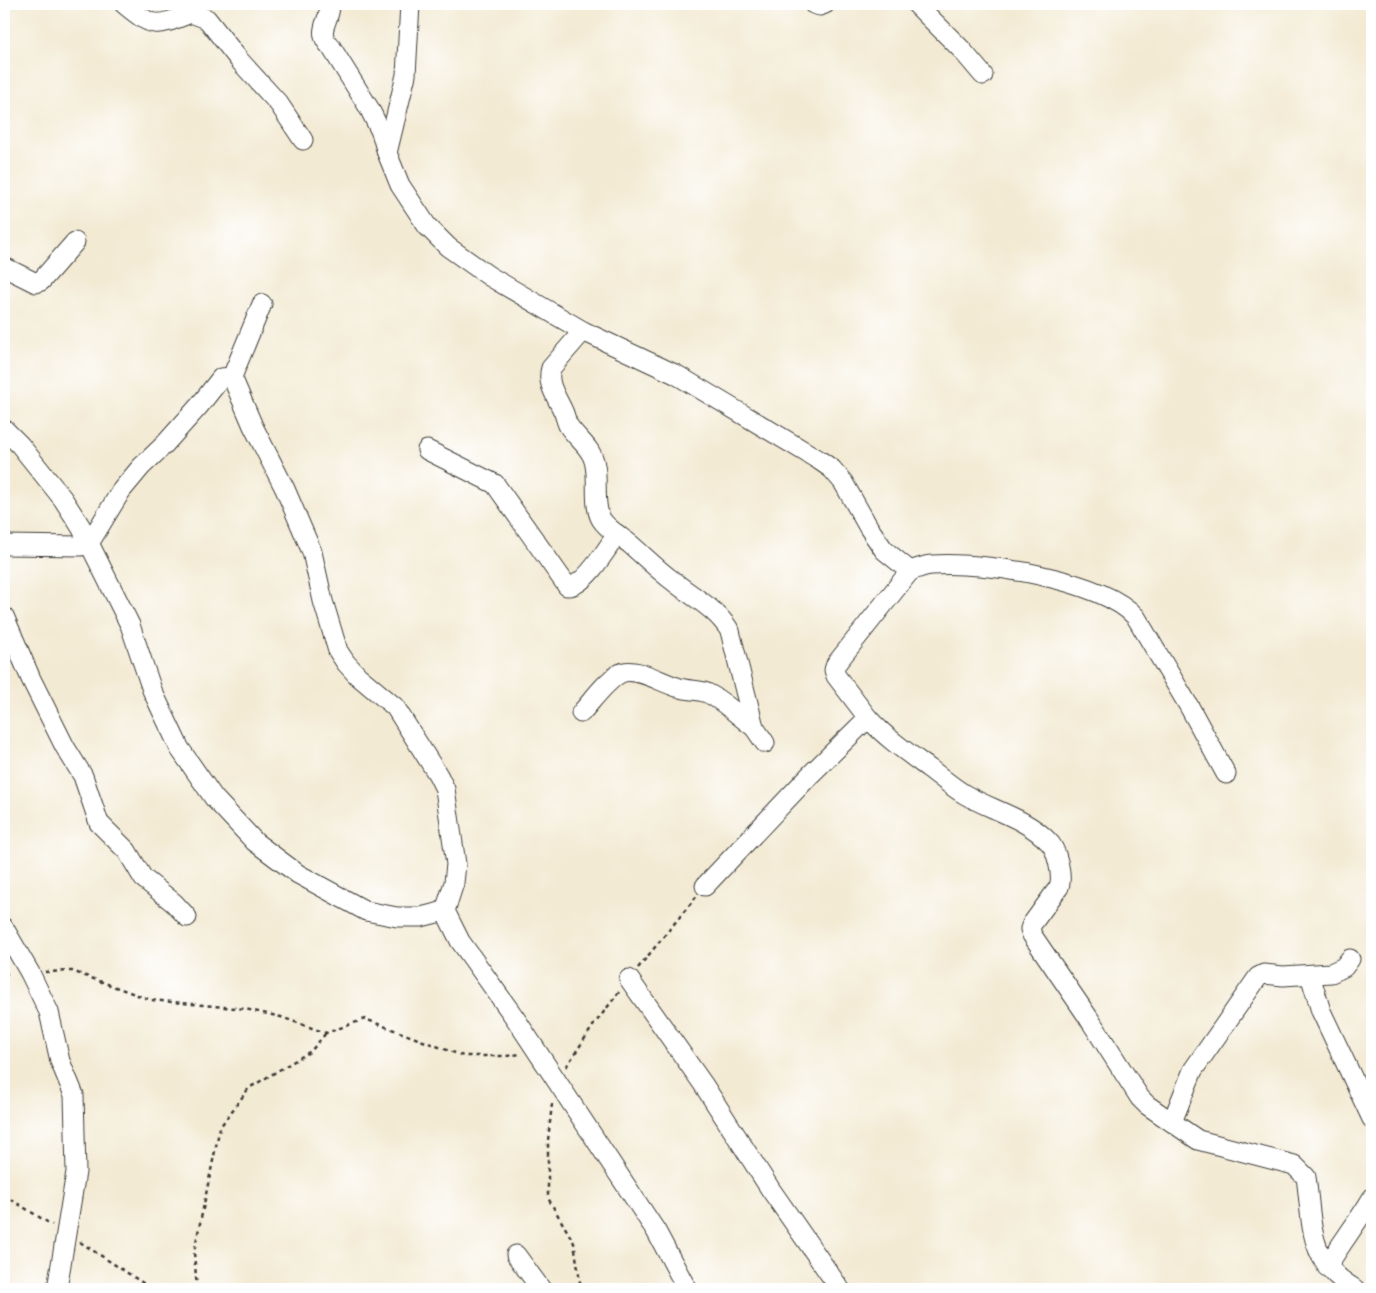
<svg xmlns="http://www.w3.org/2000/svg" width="1376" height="1293" font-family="'IM FELL DW Pica',serif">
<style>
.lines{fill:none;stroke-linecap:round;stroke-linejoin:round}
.minor-casing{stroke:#3c3b37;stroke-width:21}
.path{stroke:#3c3b37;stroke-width:2.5;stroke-dasharray:4 4;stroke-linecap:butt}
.minor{stroke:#fff;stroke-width:19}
</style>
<rect width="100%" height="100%" fill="#fff"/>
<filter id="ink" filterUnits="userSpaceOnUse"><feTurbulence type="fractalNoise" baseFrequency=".02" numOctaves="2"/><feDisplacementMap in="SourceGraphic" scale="10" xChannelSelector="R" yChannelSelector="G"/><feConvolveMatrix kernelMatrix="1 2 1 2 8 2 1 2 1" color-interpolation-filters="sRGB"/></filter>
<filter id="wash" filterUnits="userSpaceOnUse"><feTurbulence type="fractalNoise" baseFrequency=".0096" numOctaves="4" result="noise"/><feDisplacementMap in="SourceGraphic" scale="20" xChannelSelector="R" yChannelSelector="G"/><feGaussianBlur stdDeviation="1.12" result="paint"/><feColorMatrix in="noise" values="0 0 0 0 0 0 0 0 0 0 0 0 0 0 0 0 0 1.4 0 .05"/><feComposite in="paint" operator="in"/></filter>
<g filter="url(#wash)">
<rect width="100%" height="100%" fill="#f3ead3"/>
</g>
<g filter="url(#ink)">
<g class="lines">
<g class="minor-casing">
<g id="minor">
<path d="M124,4C154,29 156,27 191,13L207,19L240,61L279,104L303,140"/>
<path d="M330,4C331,21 314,31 331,47L369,108L381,132L387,153L400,185L427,226L448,247L489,276L583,331L677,375L819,460L832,469L843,482L869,528L884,550L910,571C917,569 925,565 932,565C982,561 1102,579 1136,617L1190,708L1226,774"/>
<path d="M813,4L820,6L825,4"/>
<path d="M916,4L961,49L983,75"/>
<path d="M387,153L406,75L410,4"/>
<path d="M4,267L36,283L41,281L75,242"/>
<path d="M262,304L232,377L253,426L285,489L312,552L323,601L338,651L346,663L358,676L395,707L438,775L445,789L456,864L454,883L445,911L460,941L515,1018L656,1231L687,1289"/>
<path d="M583,331L551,368C546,384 557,397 563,411C565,415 566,421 568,425C574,435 584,442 590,452C602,470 591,501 601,519C607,529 621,537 630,544C644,556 658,570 673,581C694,598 716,608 730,631L754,727L765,743"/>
<path d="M4,429L20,445L63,499L81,527L130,625L152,690L180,749L214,798L255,842L298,874L366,911L397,917H421L445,911"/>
<path d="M427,450L495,484L567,586C584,588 608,547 617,534"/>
<path d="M4,545L82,546L93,537L121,491L141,467L164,445L199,406L221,378L232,377"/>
<path d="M4,616L31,679L65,747L83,776L99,823L127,851L143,878L174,903L187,917"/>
<path d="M581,713C593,700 604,683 619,674C634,665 662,683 677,687C687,691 697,689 707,693C723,700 739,717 754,727"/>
<path d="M868,718L836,676L834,670L836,664L910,571"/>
<path d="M705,886L810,775L868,718C886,738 908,753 930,769C941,777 952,787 964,794C991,810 1026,818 1048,841C1057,849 1063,876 1059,887L1032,924L1030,929L1032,935L1088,1017L1140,1098L1147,1105L1198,1140L1294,1165L1306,1177C1313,1225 1307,1261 1355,1289"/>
<path d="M4,928L30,973L49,1012L60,1061L74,1095L76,1172L57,1289"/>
<path d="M1310,975L1321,1011L1372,1119"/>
<path d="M629,979L703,1084L771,1190L840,1289"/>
<path d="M1172,1122L1193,1070L1258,977L1264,974L1283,976L1331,973L1344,967L1350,959"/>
<path d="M516,1255L541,1289"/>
<path d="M1327,1267C1341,1243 1358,1222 1372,1198"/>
</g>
</g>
<g class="path">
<path d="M638,968L696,897"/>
<path d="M45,972L72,971L151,1000L245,1009L281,1017L326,1033L365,1019L463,1056H506L521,1054"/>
<path d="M4,974H12"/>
<path d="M566,1067L593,1026L619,992"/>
<path d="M552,1104L548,1140V1198L574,1243L581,1289"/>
<path d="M4,1195L52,1225"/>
<path d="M80,1242L152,1289"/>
<path d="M197,1289L194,1252L220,1127L249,1088L311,1051L326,1033"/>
</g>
<use href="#minor" class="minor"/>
</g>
</g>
<rect width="1376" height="1293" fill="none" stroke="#fff" stroke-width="20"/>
</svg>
